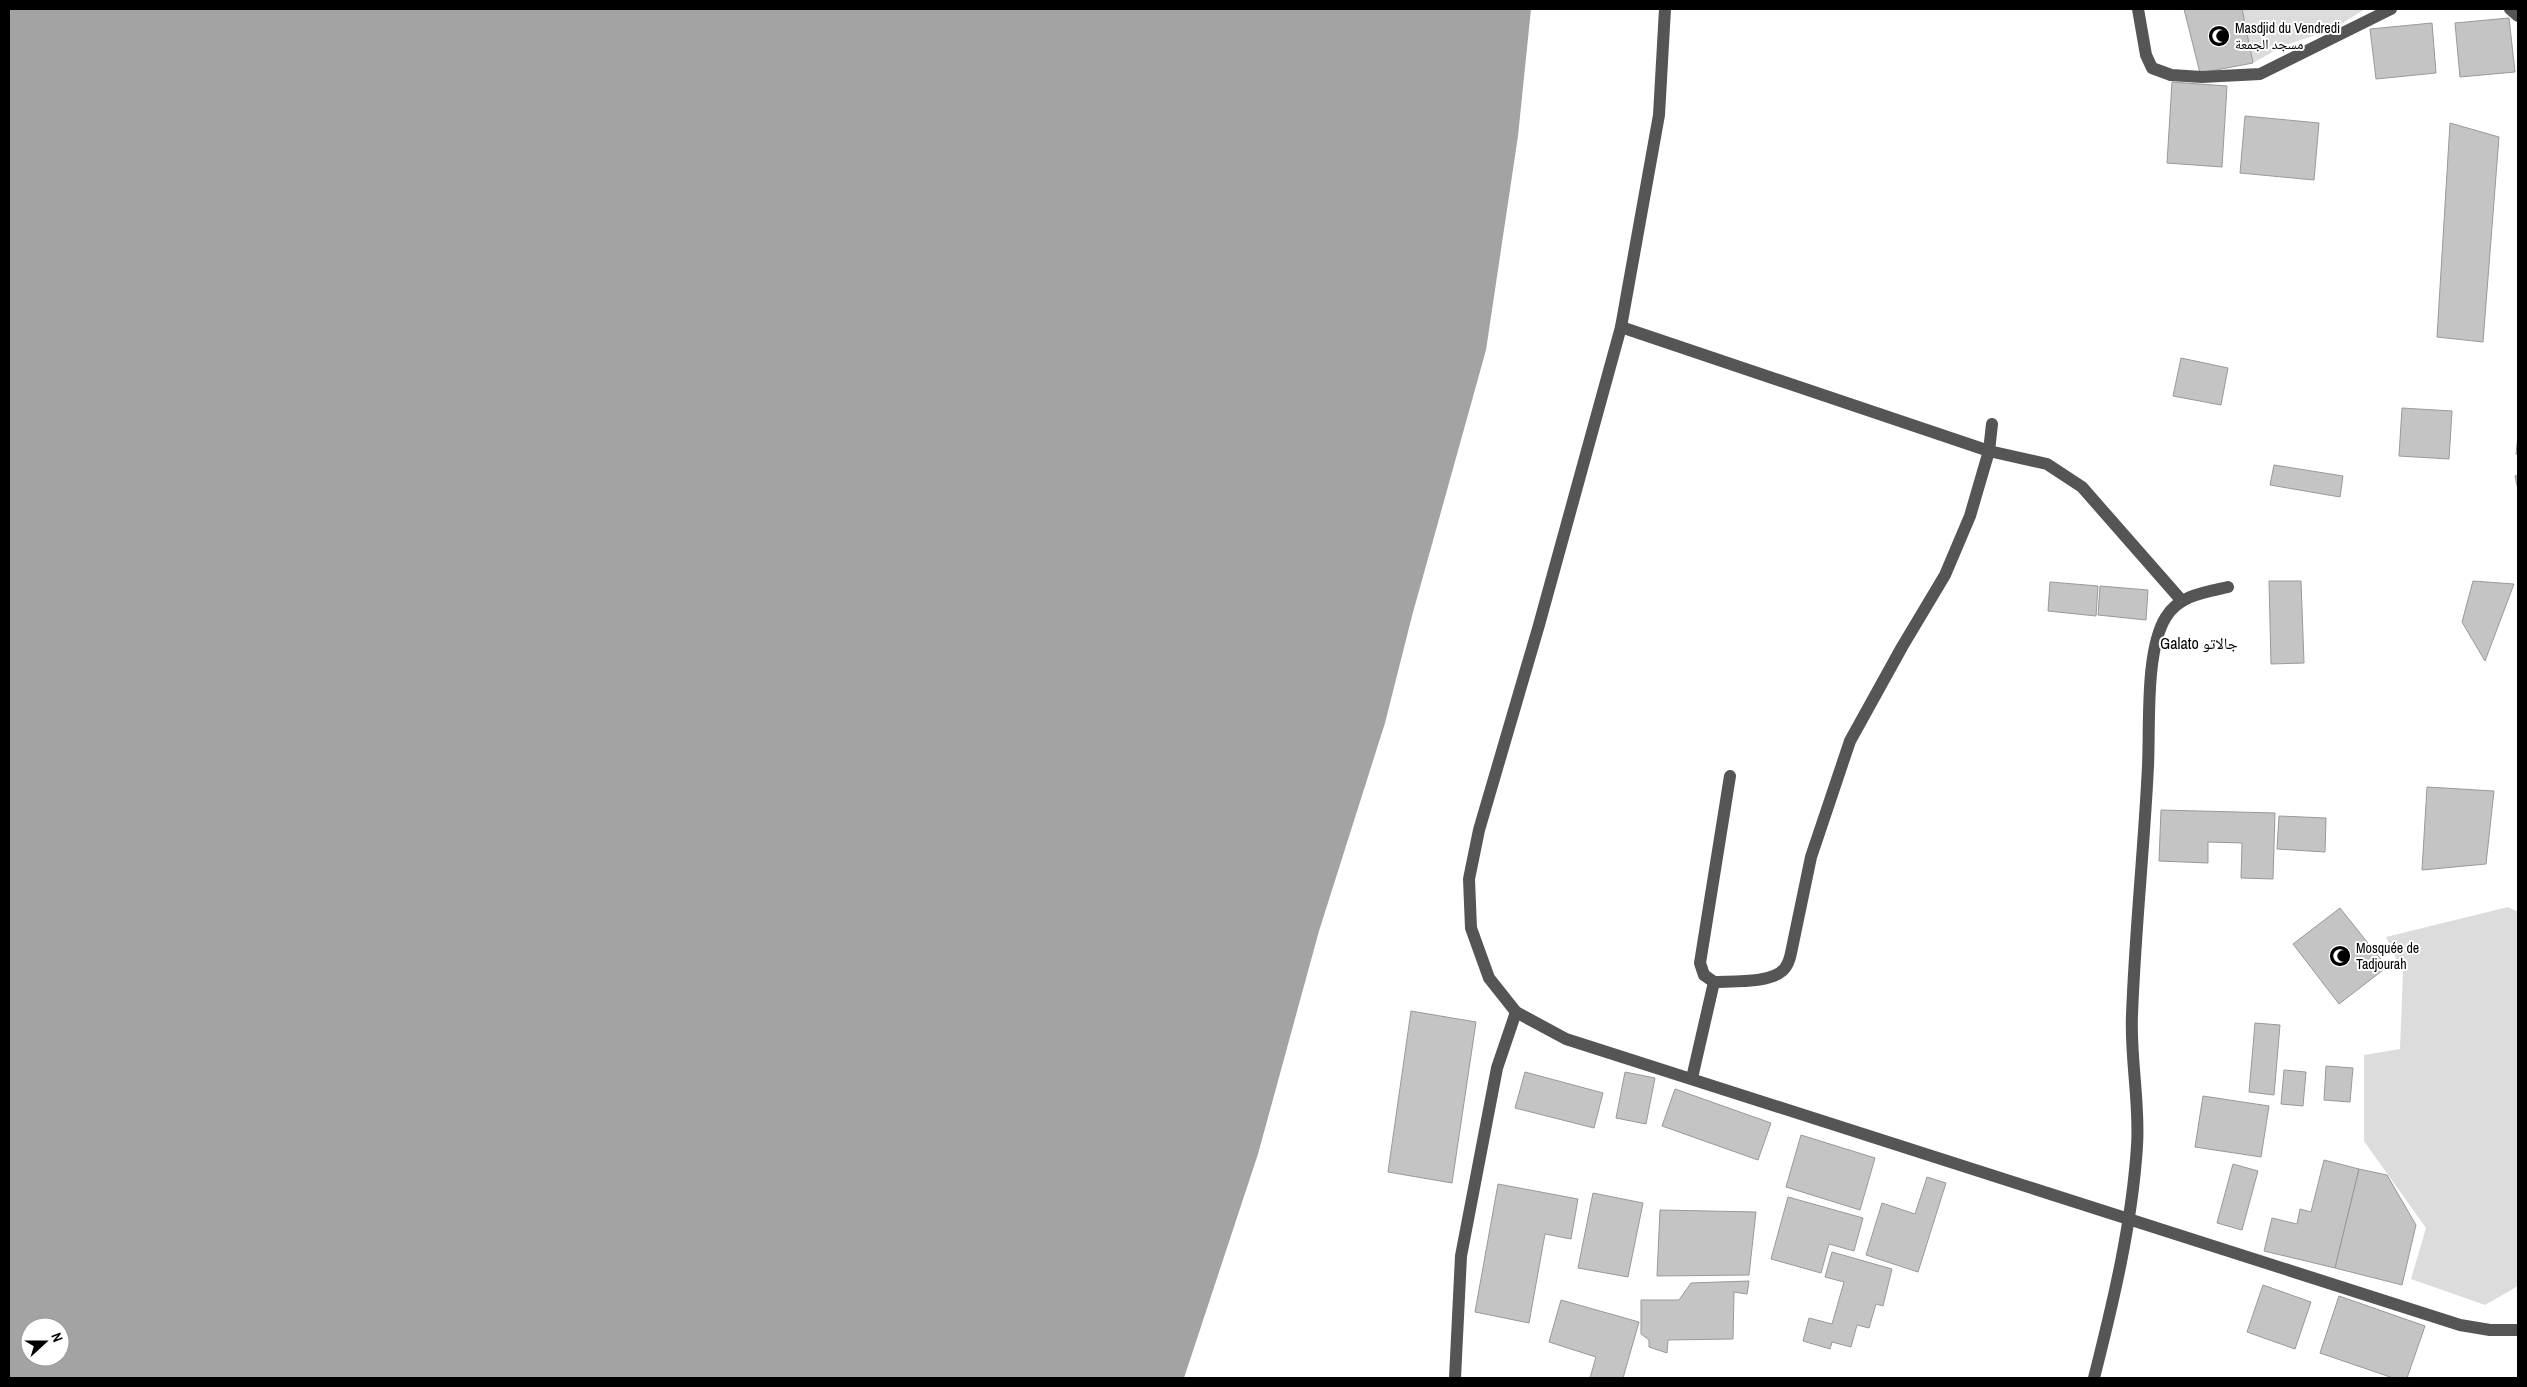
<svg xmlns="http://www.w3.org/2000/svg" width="2527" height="1387" font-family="'Archivo Narrow','Noto Naskh Arabic',sans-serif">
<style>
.green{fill:#dcdcdc}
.water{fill:#a3a3a3;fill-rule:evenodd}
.building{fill:#c4c4c4;stroke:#999}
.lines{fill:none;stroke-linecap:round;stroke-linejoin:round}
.minor{stroke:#555;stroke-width:12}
.labels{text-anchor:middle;stroke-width:4;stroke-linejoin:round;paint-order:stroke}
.poi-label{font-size:14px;fill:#000;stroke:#fff;text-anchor:start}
.quarter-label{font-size:16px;fill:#000;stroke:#fff}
</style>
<rect width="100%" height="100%" fill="#fff"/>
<g class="green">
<path d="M2242,9H2365L2333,29L2283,46L2253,63Z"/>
<path d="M2508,907L2518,912V1286L2485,1305L2411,1279L2426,1228L2364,1141V1055L2400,1049L2403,973L2386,937Z"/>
</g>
<path class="water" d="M9,9H1531L1518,136L1486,350L1412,616L1385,723L1319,931L1258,1154L1184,1378H9ZM30,1327H60V1357H30Z"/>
<g class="building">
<path d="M2184,9H2242L2253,63L2200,73Z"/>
<path d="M2509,18L2515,72L2460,77L2455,23Z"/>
<path d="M2432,23L2436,73L2376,79L2370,29Z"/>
<path d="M2172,82L2227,86L2222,167L2167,163Z"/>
<path d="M2245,116L2319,123L2314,180L2240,173Z"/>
<path d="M2450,123L2499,137L2483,342L2437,337Z"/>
<path d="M2181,358L2228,368L2221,405L2173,396Z"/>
<path d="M2402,408L2452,411L2449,459L2399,456Z"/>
<path d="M2518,435V455L2516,454Z"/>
<path d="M2274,465L2343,476L2340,497L2270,485Z"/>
<path d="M2518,475V490L2515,476Z"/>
<path d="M2269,581H2301L2304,663L2271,664Z"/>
<path d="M2473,581L2514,584L2485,661L2462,622Z"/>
<path d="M2050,582L2098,586L2096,616L2048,611Z"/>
<path d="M2100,586L2148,590L2146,620L2098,615Z"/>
<path d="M2427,787L2494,791L2486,864L2422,870Z"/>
<path d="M2161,810L2275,813L2273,879L2241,878L2242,843L2208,842V863L2159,861Z"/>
<path d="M2279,816L2326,818L2325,852L2277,849Z"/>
<path d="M2340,908L2387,967L2339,1004L2293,944Z"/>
<path d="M1411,1011L1476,1022L1452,1183L1388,1172Z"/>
<path d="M2255,1023L2280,1025L2274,1095L2249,1092Z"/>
<path d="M2326,1066L2353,1068L2350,1102L2324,1100Z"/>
<path d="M2284,1070L2306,1072L2303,1106L2281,1104Z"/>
<path d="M1525,1072L1603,1093L1594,1128L1515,1108Z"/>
<path d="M1625,1072L1655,1078L1646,1124L1616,1118Z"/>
<path d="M1675,1089L1771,1123L1758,1160L1662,1126Z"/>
<path d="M2203,1096L2269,1106L2261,1157L2195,1147Z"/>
<path d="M1801,1135L1875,1158L1860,1210L1786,1187Z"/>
<path d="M2324,1160L2359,1169L2335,1268L2264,1251L2272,1218L2297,1224L2300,1209L2311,1212Z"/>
<path d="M2233,1164L2258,1171L2242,1230L2217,1223Z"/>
<path d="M2359,1169L2387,1175L2416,1225L2402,1285L2335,1268Z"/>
<path d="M1927,1177L1946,1183L1918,1272L1866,1255L1882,1203L1915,1214Z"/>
<path d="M1498,1184L1578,1199L1571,1239L1545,1234L1529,1323L1475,1312Z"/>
<path d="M1593,1193L1643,1203L1628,1277L1578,1268Z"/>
<path d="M1788,1197L1863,1218L1854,1251L1829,1244L1821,1273L1771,1259Z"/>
<path d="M1660,1210L1756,1212L1749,1275L1657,1276Z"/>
<path d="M1832,1252L1892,1269L1883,1306L1876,1304L1869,1328L1857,1325L1851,1347L1832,1342L1830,1349L1803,1341L1809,1318L1832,1324L1844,1282L1825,1277Z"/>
<path d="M1749,1281L1747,1294L1734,1292L1733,1339L1668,1340L1667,1353L1649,1347V1340L1641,1334V1300H1679L1691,1283Z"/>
<path d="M2263,1285L2311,1302L2295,1349L2247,1332Z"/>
<path d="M2339,1296L2425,1326L2407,1378H2393L2320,1353Z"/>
<path d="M1561,1300L1639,1322L1623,1378H1590L1596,1357L1549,1342Z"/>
</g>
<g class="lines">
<g class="minor">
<path d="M1665,9L1659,115L1621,327L1539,625L1479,830L1469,879L1471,928L1489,978L1516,1012L1566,1039L2460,1325L2490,1330H2518"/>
<path d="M2138,9L2146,55L2152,68L2171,75L2202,77L2260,74L2391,9"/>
<path d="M2510,9L2518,16"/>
<path d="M1621,327L1989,451L2047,464L2082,487L2182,601"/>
<path d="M1714,982L1704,975L1700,963L1730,776"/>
<path d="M1692,1078L1714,982C1732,981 1773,984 1785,968C1788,964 1790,958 1791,953L1811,857L1850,741L1902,647L1945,575L1970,516L1989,451L1992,424"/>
<path d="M1455,1378L1461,1256L1497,1068L1516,1012"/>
<path d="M2094,1378C2113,1303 2132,1224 2137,1146C2140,1103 2130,1058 2132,1015C2135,932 2144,849 2148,766C2150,726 2145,650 2166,617C2179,595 2206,592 2228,587"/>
</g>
</g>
<defs>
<g id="mosque-disc" transform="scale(1.125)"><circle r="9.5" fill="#000" stroke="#fff"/><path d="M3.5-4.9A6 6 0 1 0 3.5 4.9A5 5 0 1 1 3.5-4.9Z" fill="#fff"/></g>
</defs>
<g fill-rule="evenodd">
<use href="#mosque-disc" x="2219" y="36"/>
<use href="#mosque-disc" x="2340" y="956"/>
</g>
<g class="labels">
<g class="poi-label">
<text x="2235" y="33">Masdjid du Vendredi<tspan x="2235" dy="16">مسجد الجمعة</tspan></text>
<text x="2356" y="953">Mosquée de<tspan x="2356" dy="16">Tadjourah</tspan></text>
</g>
<g class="quarter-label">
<text x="2199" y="649">Galato جالاتو</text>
</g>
</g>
<rect width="2527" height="1387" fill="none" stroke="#000000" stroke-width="20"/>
<g transform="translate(45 1342) rotate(69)"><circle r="24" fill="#ffffff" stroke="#999999"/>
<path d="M0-4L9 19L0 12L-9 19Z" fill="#000000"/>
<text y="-8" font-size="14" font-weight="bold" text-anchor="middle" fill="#000000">N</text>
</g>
</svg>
